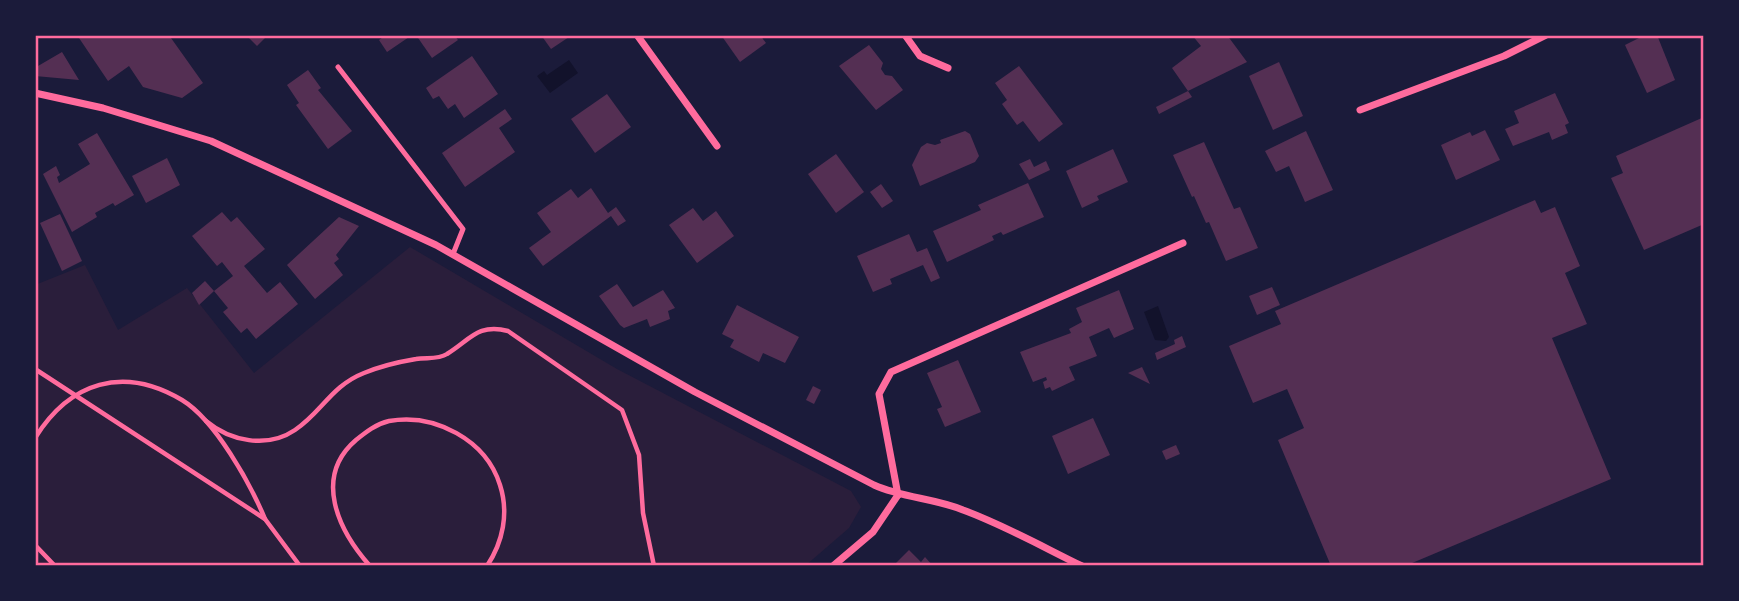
<svg xmlns="http://www.w3.org/2000/svg" width="1739" height="601" font-family="Georgia,serif">
<style>
.green{fill:#2a1e3b}
.water{fill:#12122b}
.building{fill:#542f53}
.lines{fill:none;stroke-linecap:round;stroke-linejoin:round}
.path{stroke:#ff6b9d;stroke-width:4.5}
.service{stroke:#ff6b9d;stroke-width:5}
.minor{stroke:#ff6b9d;stroke-width:7}
.neatline{fill:none;stroke:#ff6b9d;stroke-width:2.5}
</style>
<rect width="100%" height="100%" fill="#1b1b3a"/>
<path class="green" d="M410,247L617,369L851,491L861,507L849,528L805,566H35V285L85,265L118,330L187,288L254,373Z"/>
<g class="water">
<path d="M569,60L578,73L550,93L537,76L544,71L547,75Z"/>
<path d="M1158,306L1169,337L1166,341L1155,340L1144,312Z"/>
</g>
<g class="building">
<path d="M77,35H175L171,38L203,83L182,98L143,87L129,66L108,81Z"/>
<path d="M246,35H268L257,46Z"/>
<path d="M386,35H412L387,52L379,40Z"/>
<path d="M416,35H454L458,40L432,58Z"/>
<path d="M541,35H572L551,49Z"/>
<path d="M721,35H760L766,43L740,62Z"/>
<path d="M1192,35H1227L1247,62L1188,91L1192,97L1159,114L1156,107L1188,91L1172,68L1201,46Z"/>
<path d="M1645,35H1657L1675,80L1647,93L1625,45Z"/>
<path d="M869,45L883,63L881,69L885,75L892,76L903,90L876,110L839,66Z"/>
<path d="M62,52L79,80L35,76V61L38,66Z"/>
<path d="M472,56L498,94L464,118L455,104L448,109L439,96L433,99L426,88Z"/>
<path d="M1279,62L1303,116L1273,130L1249,76Z"/>
<path d="M1019,66L1063,124L1039,142L1023,121L1017,125L1002,104L1007,100L995,83Z"/>
<path d="M308,70L321,88L318,90L352,131L328,149L296,105L299,103L287,85Z"/>
<path d="M1555,93L1569,123L1565,125L1568,133L1552,140L1549,132L1513,146L1505,129L1519,123L1514,111Z"/>
<path d="M607,94L631,127L595,153L571,119Z"/>
<path d="M505,109L512,119L499,128L515,152L465,187L442,153Z"/>
<path d="M1704,117V224L1644,250L1611,178L1623,173L1616,156Z"/>
<path d="M1485,130L1500,160L1456,180L1441,145L1470,132L1472,136Z"/>
<path d="M965,131L970,134L979,156L975,162L920,186L912,165L921,147L927,143L935,145L941,143L940,140Z"/>
<path d="M1306,131L1333,190L1305,202L1289,166L1276,172L1265,151Z"/>
<path d="M97,133L134,195L115,206L113,203L95,213L97,217L72,232L43,174L56,166L60,175L57,177L59,183L90,164L78,144Z"/>
<path d="M1204,142L1234,209L1240,207L1258,248L1226,261L1209,222L1206,223L1194,196L1192,197L1173,155Z"/>
<path d="M1113,149L1128,182L1097,196L1099,200L1082,208L1066,171Z"/>
<path d="M836,154L864,192L836,213L808,174Z"/>
<path d="M167,158L180,185L146,203L132,176Z"/>
<path d="M1030,159L1034,167L1046,161L1050,170L1029,180L1019,164Z"/>
<path d="M1028,183L1044,217L1003,235L1001,232L992,236L994,240L947,262L933,231L981,210L978,205Z"/>
<path d="M881,184L893,201L882,208L870,192Z"/>
<path d="M591,188L608,213L616,207L626,221L618,226L611,216L543,266L529,248L551,232L537,213L571,189L578,198Z"/>
<path d="M1535,200L1541,213L1555,207L1580,266L1565,273L1587,324L1552,338L1611,479L1405,566H1331L1278,440L1304,428L1287,389L1253,403L1229,346L1281,324L1275,311Z"/>
<path d="M693,208L703,221L716,211L734,236L697,263L669,225Z"/>
<path d="M222,212L231,222L237,217L265,249L244,266L267,293L280,282L298,304L256,339L247,328L241,333L223,312L228,308L214,291L233,276L222,262L217,266L192,236Z"/>
<path d="M60,214L82,261L62,271L40,223Z"/>
<path d="M339,217L359,226L336,255L339,259L334,263L343,275L315,299L287,265Z"/>
<path d="M909,234L917,252L927,248L940,278L931,282L923,265L890,279L892,284L873,292L857,256Z"/>
<path d="M205,281L214,291L199,305L192,293Z"/>
<path d="M617,284L633,307L663,290L675,308L668,311L670,319L650,327L647,319L624,328L620,325L599,296Z"/>
<path d="M1272,287L1280,305L1257,315L1249,296Z"/>
<path d="M1119,290L1134,329L1114,338L1109,328L1089,337L1097,356L1069,367L1075,380L1052,391L1050,387L1045,389L1043,382L1047,380L1046,377L1033,382L1020,352L1071,333L1069,329L1082,322L1076,308Z"/>
<path d="M737,305L799,337L785,363L763,353L759,362L730,347L734,340L722,334Z"/>
<path d="M1182,336L1186,347L1157,360L1155,353L1175,344L1174,340Z"/>
<path d="M958,360L981,412L945,427L937,409L942,407L927,373Z"/>
<path d="M1142,367L1150,384L1128,373Z"/>
<path d="M813,386L821,390L814,404L806,400Z"/>
<path d="M1093,418L1110,455L1068,474L1052,436Z"/>
<path d="M1176,445L1180,454L1166,460L1162,451Z"/>
<path d="M909,550L921,562L925,557L933,566H893Z"/>
</g>
<g class="lines">
<g class="path">
<path d="M35,369L265,519L300,566"/>
<path d="M206,421C230,441 267,449 295,430C322,412 331,386 364,373C381,366 398,362 416,359C426,357 438,360 447,354C470,340 478,323 508,331L622,410L639,455L643,513L654,566"/>
<path d="M35,438C70,382 123,365 182,400C215,420 250,483 265,519"/>
<path d="M35,545L55,566"/>
<path d="M370,566C338,530 313,477 356,440C366,432 376,424 389,421C435,413 486,440 500,485C509,513 503,542 487,566"/>
</g>
<path class="service" d="M338,67L463,229L453,254"/>
<g class="minor">
<path d="M637,35L717,146"/>
<path d="M905,35L920,56L948,68"/>
<path d="M35,93L103,108L211,141L436,245L695,392L874,485C903,498 934,498 963,510C1004,525 1043,547 1082,566"/>
<path d="M1360,110L1504,56L1546,35"/>
<path d="M898,495L879,394L891,372L1183,243"/>
<path d="M833,566L873,532L898,495"/>
</g>
</g>
<rect width="1739" height="601" fill="none" stroke="#1b1b3a" stroke-width="74"/>
<rect x="37" y="37" width="1665" height="527" class="neatline"/>
</svg>
